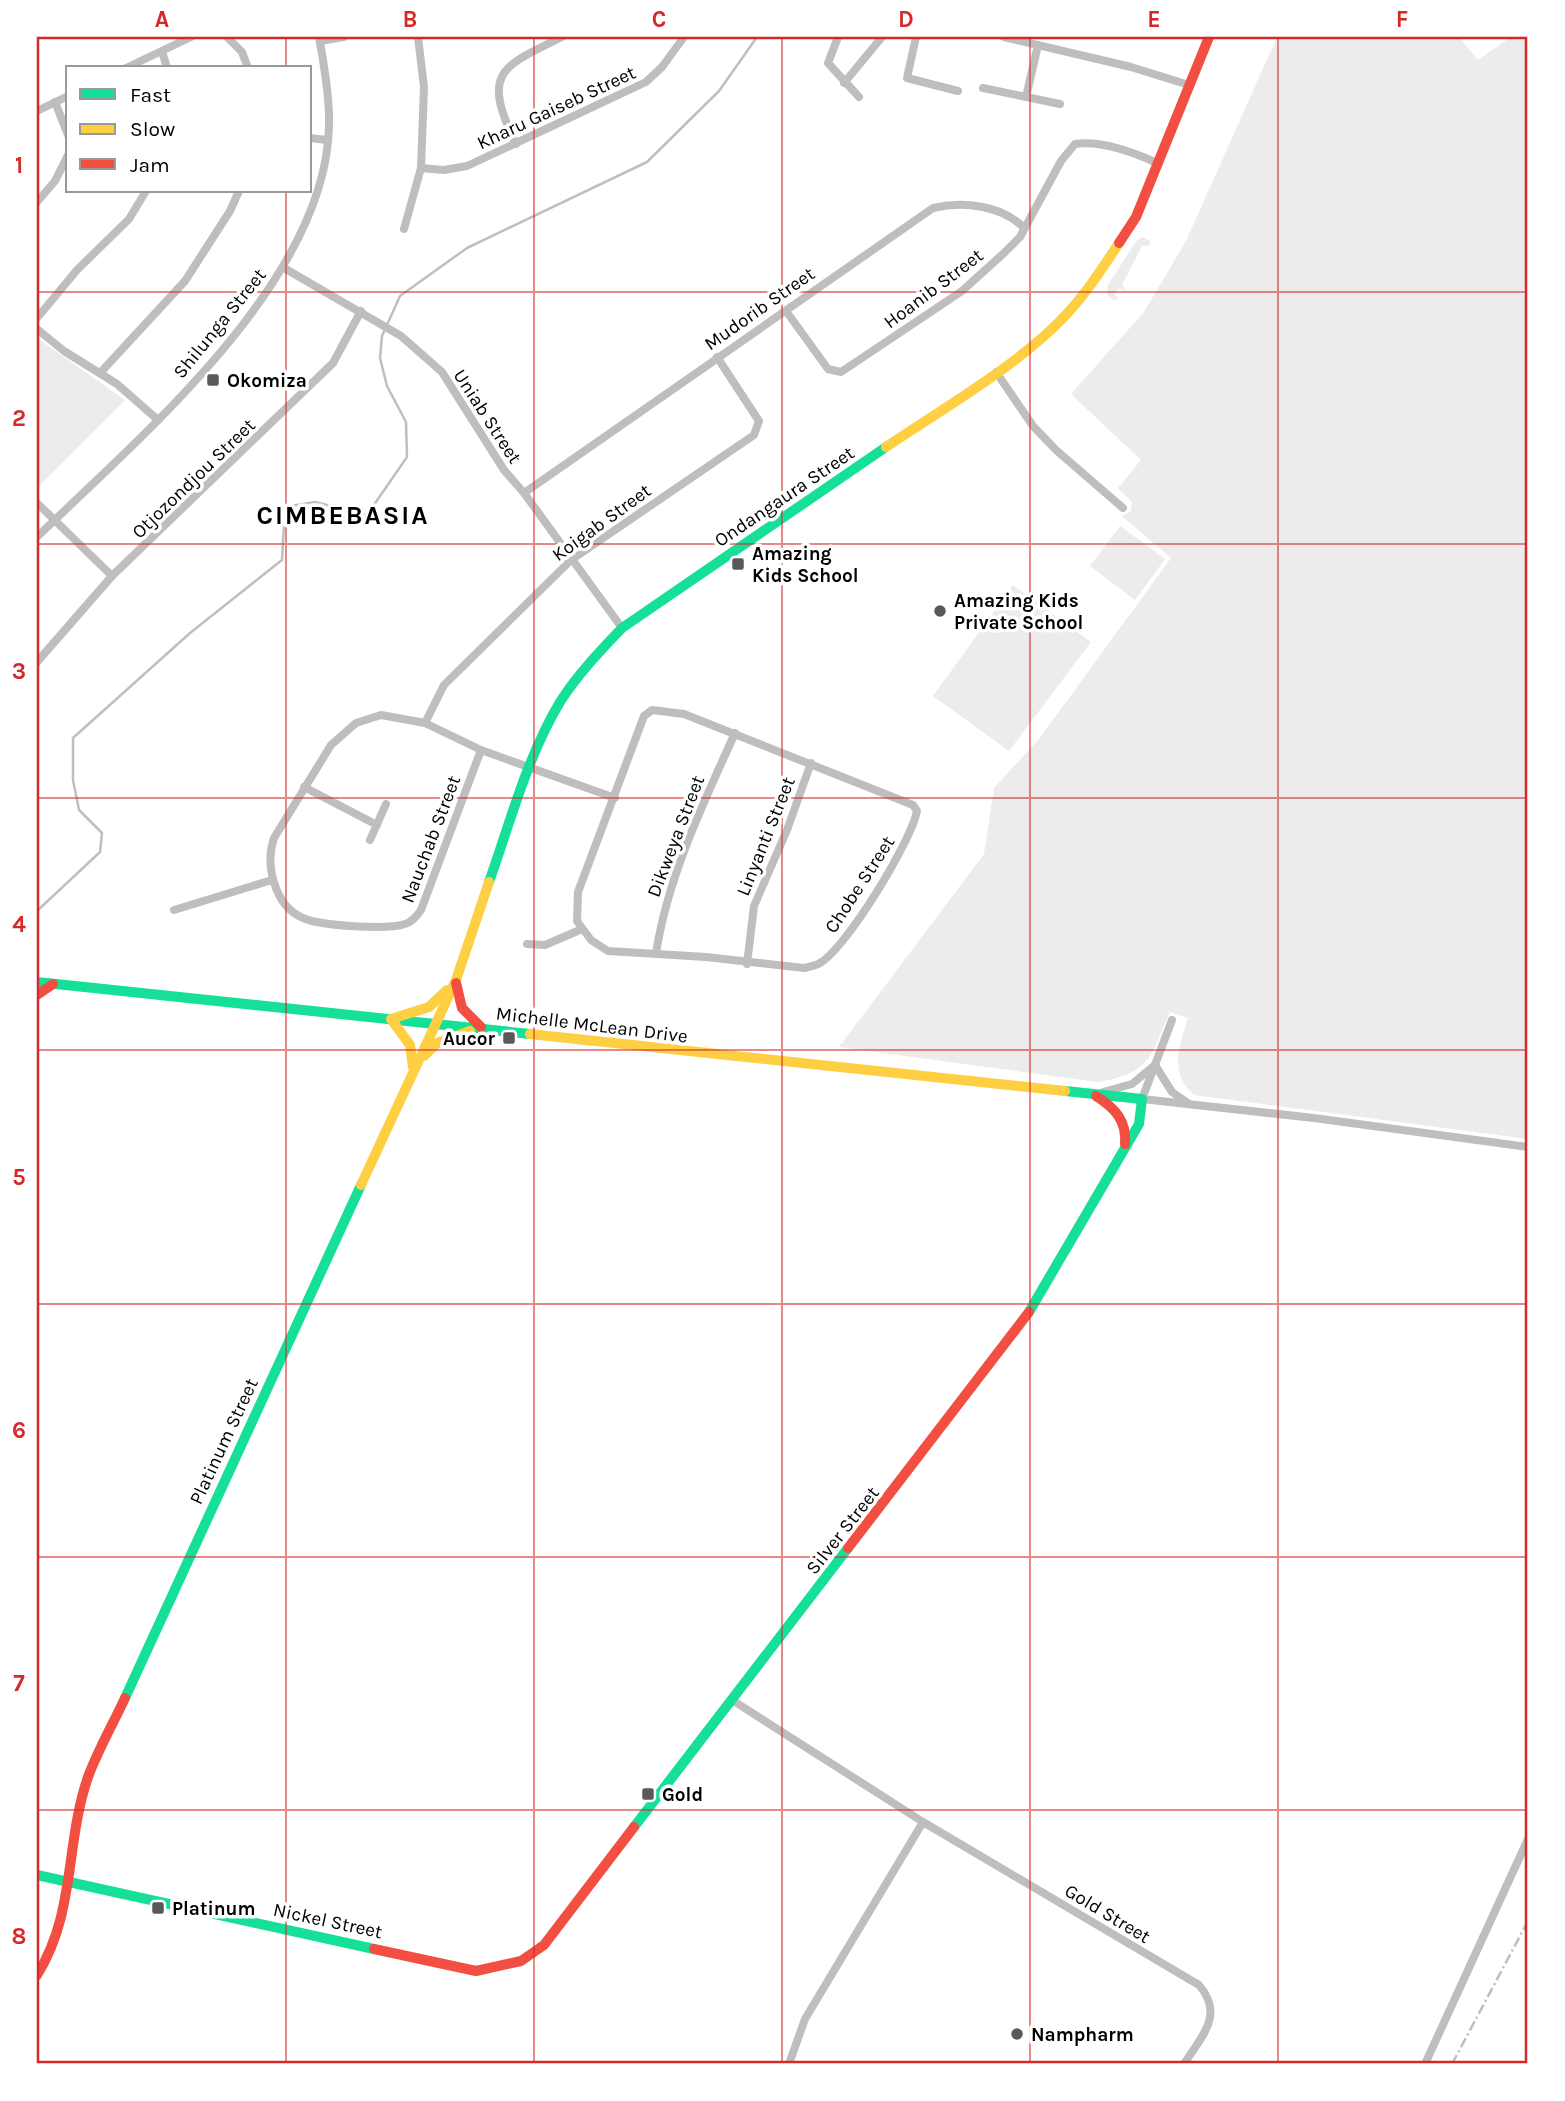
<svg xmlns="http://www.w3.org/2000/svg" width="1565" height="2101" font-family="Karla,sans-serif">
<style>
.green{fill:#ececec}
.lines{fill:none;stroke-linecap:round;stroke-linejoin:round}
.stream{stroke:#bfbfbf;stroke-width:2.5}
.street{stroke:#bebebe;stroke-width:8}
.fast{stroke:#16e098;stroke-width:10}
.slow{stroke:#ffcf43;stroke-width:10}
.jam{stroke:#f24e42;stroke-width:10}
.rail{stroke:#bebebe;stroke-width:2.5;stroke-dasharray:10 3.5 2 3.5;stroke-linecap:butt}
.grid{fill:none;stroke:#d62828;stroke-width:2;stroke-opacity:0.55}
.poi-dot{fill:#595959;stroke:#fff;stroke-width:2.5}
.labels{text-anchor:middle;stroke-width:7;stroke-linejoin:round;paint-order:stroke}
.street-label{font-size:19px;fill:#000;stroke:#fff}
.poi-label{font-size:19px;font-weight:bold;fill:#000;stroke:#fff;text-anchor:start}
.district-label{font-size:26px;font-weight:bold;letter-spacing:2px;fill:#000;stroke:#fff}
.neatline{fill:none;stroke:#d62828;stroke-width:2.5}
.grid-label{font-size:23px;text-anchor:middle;font-weight:bold;fill:#d62828}
</style>
<rect width="100%" height="100%" fill="#fff"/>
<g class="green">
<path d="M1277,37H1459L1478,60L1511,37H1528V1139L1194,1095C1169,1074 1179,1046 1188,1018L1170,1012C1150,1055 1153,1073 1098,1082L839,1047L984,854L994,788L1039,739L1171,558L1122,516L1131,511L1132,502L1118,488L1141,460L1071,394L1144,312L1186,241Z"/>
<path d="M1143,237L1150,241V245L1142,246L1122,285L1126,291L1118,289L1114,294L1119,299L1113,300L1107,294L1108,285L1137,240Z"/>
<path d="M37,338L125,400L38,487L37,486Z"/>
<path d="M1120,526L1165,559L1135,600L1090,566Z"/>
<path d="M1013,585L1091,642L1009,751L933,696Z"/>
</g>
<g class="lines">
<path class="stream" d="M37,911L100,852L102,833L79,810L73,780V738L190,633L282,560L285,507L315,502L367,515L407,457L406,422L387,386L380,358L382,336L400,296L467,248L647,162L719,91L757,37"/>
<g class="street">
<path d="M227,37L242,52L248,68"/>
<path d="M838,37L828,63L859,97"/>
<path d="M916,37L907,78L958,91"/>
<path d="M1004,37L1131,67L1189,85"/>
<path d="M320,41L344,37"/>
<path d="M162,51L167,68"/>
<path d="M126,68L191,37"/>
<path d="M844,83L882,37"/>
<path d="M983,88L1060,104"/>
<path d="M1026,97L1038,45"/>
<path d="M55,102L68,135"/>
<path d="M37,111L68,96"/>
<path d="M310,138L327,140"/>
<path d="M516,144C481,72 501,67 562,37"/>
<path d="M421,168L444,170L467,166L646,82L662,67L684,37"/>
<path d="M37,202L55,181L68,155"/>
<path d="M404,229L421,168L424,87L418,37"/>
<path d="M284,268L401,336L442,372L504,470L524,493L622,628"/>
<path d="M786,311L828,369L841,372L962,291L1004,253L1020,237L1061,161L1075,144C1102,140 1133,152 1157,163"/>
<path d="M37,318L77,270L129,219L146,191"/>
<path d="M37,329L64,351L117,384L158,420"/>
<path d="M101,372L185,281L230,211L239,191"/>
<path d="M996,372L1033,426L1056,450L1123,508"/>
<path d="M524,493L933,208C963,201 1002,205 1024,228"/>
<path d="M37,503L112,576"/>
<path d="M37,537C141,436 326,281 329,126C330,98 324,64 319,37"/>
<path d="M37,662L112,576L333,363L361,311"/>
<path d="M652,710L684,714L913,805L917,811C911,842 847,947 820,963C815,966 809,967 804,968L706,957L608,951L591,940L577,921L578,892L644,716Z"/>
<path d="M425,723L444,685L571,560L754,435L759,421L717,357"/>
<path d="M481,750L421,910C417,916 412,922 405,924C387,930 321,926 303,918C274,906 265,864 274,838L331,745L356,723L381,715L425,723L481,750L615,798"/>
<path d="M304,787L377,825"/>
<path d="M370,840L386,804"/>
<path d="M174,910L272,880"/>
<path d="M527,944L545,945L582,929"/>
<path d="M656,953C668,876 703,804 735,733"/>
<path d="M747,964L754,906L787,830L811,763"/>
<path d="M1172,1020L1142,1099L1314,1118L1528,1147"/>
<path d="M1103,1092L1132,1084L1155,1065L1172,1092L1189,1104"/>
<path d="M732,1700L923,1822L1199,1985C1225,2015 1201,2037 1184,2064"/>
<path d="M789,2064L805,2019L923,1822"/>
<path d="M1425,2064L1528,1839"/>
</g>
<g class="fast">
<path d="M489,882C510,823 527,757 560,702C577,675 600,651 622,628L886,447"/>
<path d="M37,982L530,1034"/>
<path d="M1029,1312L1139,1124L1142,1099L1065,1091"/>
<path d="M125,1698L361,1185"/>
<path d="M634,1827L848,1548"/>
<path d="M37,1875L374,1949"/>
</g>
<g class="slow">
<path d="M886,447C942,409 1014,368 1061,320C1084,297 1101,270 1119,243"/>
<path d="M530,1034L1065,1091"/>
<path d="M424,1056L437,1043L470,1031"/>
<path d="M413,1067L410,1045L391,1019L429,1007L447,990"/>
<path d="M361,1185L456,980L489,882"/>
</g>
<g class="jam">
<path d="M1119,243L1136,217L1209,37"/>
<path d="M456,983L462,1008L481,1027"/>
<path d="M37,995L53,984"/>
<path d="M1096,1096C1115,1108 1127,1121 1125,1144"/>
<path d="M848,1548L1029,1312"/>
<path d="M374,1949L476,1971L521,1961L544,1945L634,1827"/>
<path d="M37,1975C76,1913 65,1843 88,1777C98,1750 113,1724 125,1698"/>
</g>
<path class="rail" d="M1452,2064L1528,1921"/>
</g>
<path class="grid" d="M286,37V68M534,37V2064M782,37V2064M1030,37V2064M1278,37V2064M286,191V2064M37,292H1528M37,544H1528M37,798H1528M37,1050H1528M37,1304H1528M37,1557H1528M37,1810H1528"/>
<g class="poi-dot">
<rect x="206" y="373" width="14" height="14" rx="3.5"/>
<rect x="731" y="557" width="14" height="14" rx="3.5"/>
<circle cx="940" cy="611" r="7"/>
<rect x="502" y="1031" width="14" height="14" rx="3.5"/>
<rect x="641" y="1787" width="14" height="14" rx="3.5"/>
<rect x="151" y="1901" width="14" height="14" rx="3.5"/>
<circle cx="1017" cy="2034" r="7"/>
</g>
<g class="labels">
<g class="street-label">
<text transform="translate(556 107) rotate(-25)" y="7">Kharu Gaiseb Street</text>
<text transform="translate(933 288) rotate(-37)" y="7">Hoanib Street</text>
<text transform="translate(759 308) rotate(-35)" y="7">Mudorib Street</text>
<text transform="translate(219 323) rotate(-51)" y="7">Shilunga Street</text>
<text transform="translate(488 416) rotate(57)" y="7">Uniab Street</text>
<text transform="translate(193 478) rotate(-44)" y="7">Otjozondjou Street</text>
<text transform="translate(784 496) rotate(-34)" y="7">Ondangaura Street</text>
<text transform="translate(601 522) rotate(-36)" y="7">Koigab Street</text>
<text transform="translate(675 836) rotate(-69)" y="7">Dikweya Street</text>
<text transform="translate(765 836) rotate(-68)" y="7">Linyanti Street</text>
<text transform="translate(430 839) rotate(-69)" y="7">Nauchab Street</text>
<text transform="translate(859 884) rotate(-57)" y="7">Chobe Street</text>
<text transform="translate(592 1024) rotate(7)" y="7">Michelle McLean Drive</text>
<text transform="translate(223 1441) rotate(-65)" y="7">Platinum Street</text>
<text transform="translate(842 1530) rotate(-52)" y="7">Silver Street</text>
<text transform="translate(1108 1913) rotate(31)" y="7">Gold Street</text>
<text transform="translate(328 1920) rotate(12)" y="7">Nickel Street</text>
</g>
<g class="poi-label">
<text x="227" y="387">Okomiza</text>
<text x="752" y="560">Amazing<tspan x="752" dy="22">Kids School</tspan></text>
<text x="954" y="607">Amazing Kids<tspan x="954" dy="22">Private School</tspan></text>
<text x="495" y="1045" text-anchor="end">Aucor</text>
<text x="662" y="1801">Gold</text>
<text x="172" y="1915">Platinum</text>
<text x="1031" y="2041">Nampharm</text>
</g>
<g class="district-label">
<text x="343" y="524">CIMBEBASIA</text>
</g>
</g>
<rect width="1565" height="2101" fill="none" stroke="#ffffff" stroke-width="77"/>
<rect x="66" y="66" width="245" height="126" fill="#ffffff" stroke="#999999" stroke-width="2"/>
<rect x="80" y="89" width="35" height="10" fill="#16e098" stroke="#999999" stroke-width="2"/>
<text x="130" y="102" font-size="21" fill="#000000">Fast</text>
<rect x="80" y="124" width="35" height="10" fill="#ffcf43" stroke="#999999" stroke-width="2"/>
<text x="130" y="136" font-size="21" fill="#000000">Slow</text>
<rect x="80" y="159" width="35" height="10" fill="#f24e42" stroke="#999999" stroke-width="2"/>
<text x="130" y="172" font-size="21" fill="#000000">Jam</text>
<rect x="38" y="38" width="1488" height="2024" class="neatline"/>
<g class="grid-label">
<text x="162" y="27">A</text>
<text x="410" y="27">B</text>
<text x="659" y="27">C</text>
<text x="906" y="27">D</text>
<text x="1154" y="27">E</text>
<text x="1402" y="27">F</text>
<text x="19" y="173">1</text>
<text x="19" y="426">2</text>
<text x="19" y="679">3</text>
<text x="19" y="932">4</text>
<text x="19" y="1185">5</text>
<text x="19" y="1438">6</text>
<text x="19" y="1691">7</text>
<text x="19" y="1944">8</text>
</g>
</svg>
